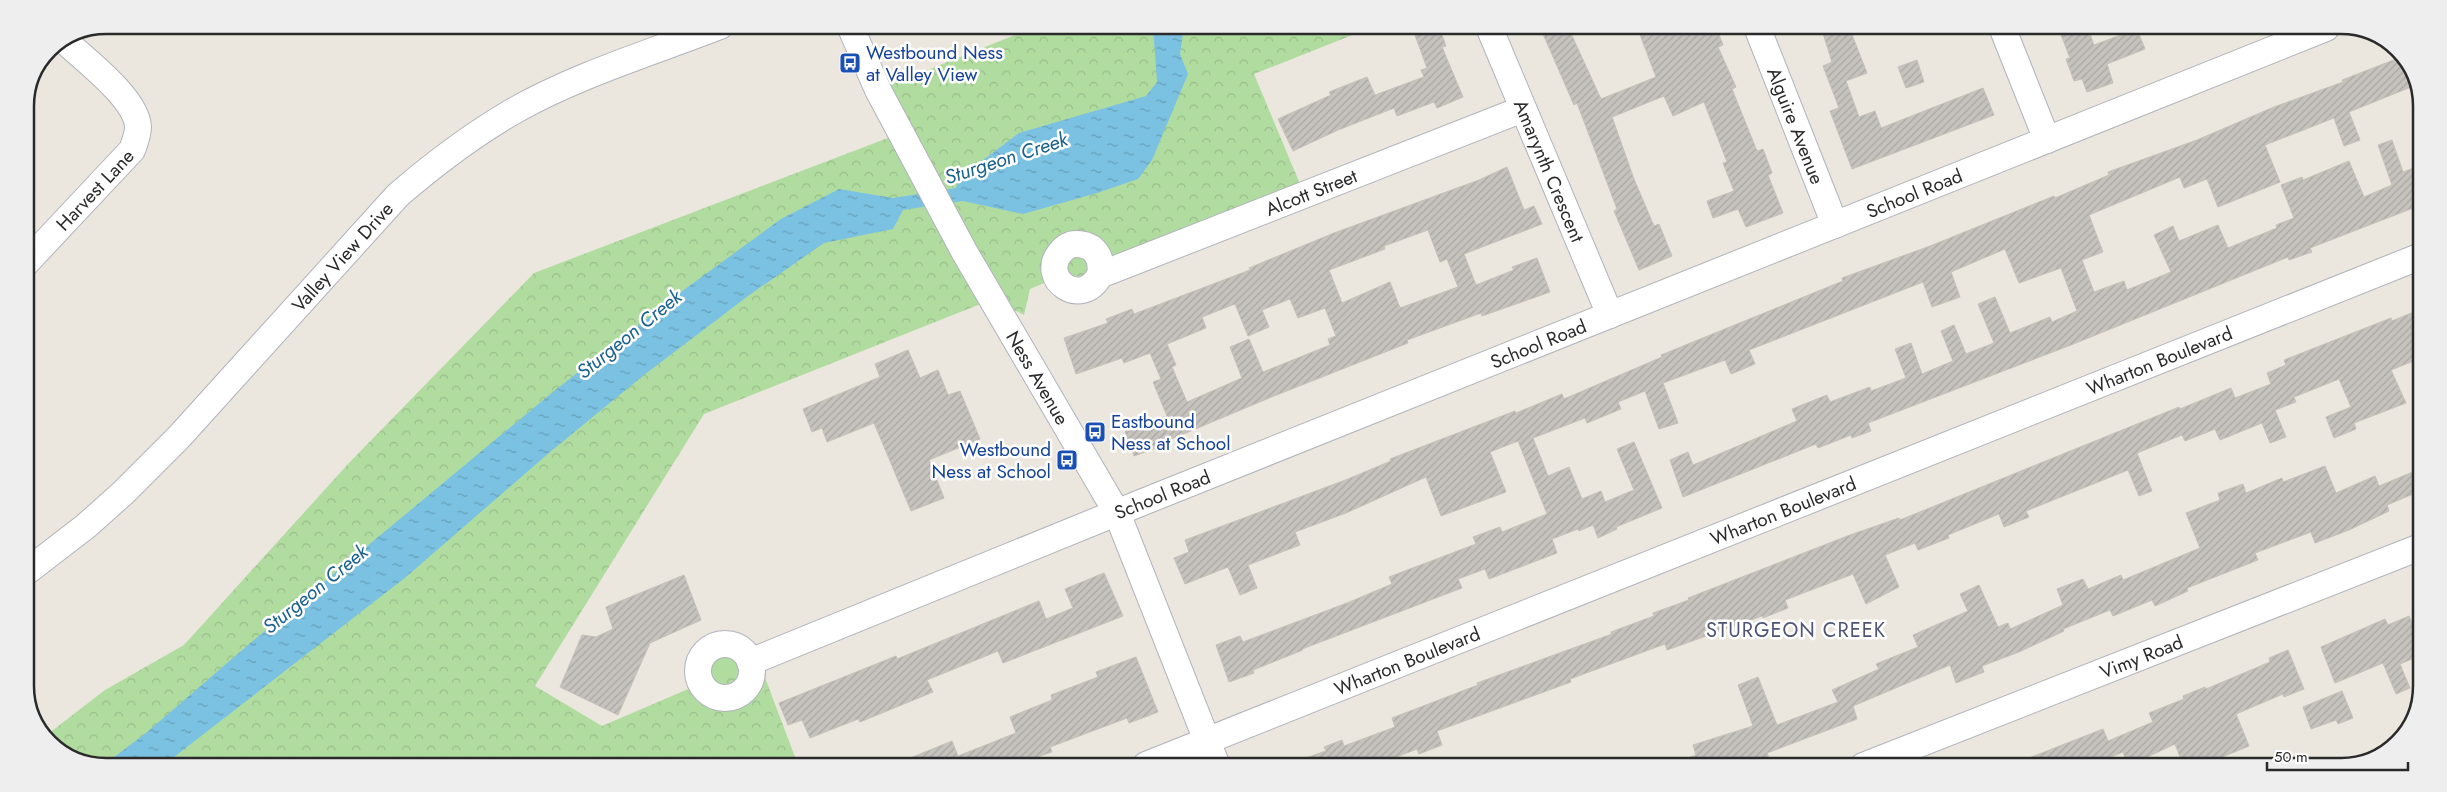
<svg xmlns="http://www.w3.org/2000/svg" width="2447" height="792" font-family="Jost,sans-serif">
<style>
.grass{fill:#b1dca0}
.forest{fill:url(#forest-crowns)}
.water{fill:url(#water-ripples)}
.building{fill:url(#building-hatch);stroke:#c6c1b7;fill-rule:evenodd}
.lines{fill:none;stroke-linecap:round;stroke-linejoin:round}
.minor-casing{stroke:#b1b3bc;stroke-width:28}
.minor{stroke:#fff;stroke-width:26}
.labels{text-anchor:middle;stroke-width:5;stroke-linejoin:round;paint-order:stroke}
.transit-label{font-size:19px;fill:#164399;stroke:#fff;text-anchor:start}
.street-label{font-size:19px;fill:#2a2a2a;stroke:#fff}
.water-label{font-size:20px;font-style:italic;fill:#1b618d;stroke:#fff}
.neighbourhood-label{font-size:20px;letter-spacing:1px;fill:#4f5476;stroke:#fff}
.rim{fill:none;stroke:#2a2a2a;stroke-width:2.5}
</style>
<defs>
<pattern id="forest-crowns" width="20" height="18" patternUnits="userSpaceOnUse" patternTransform="scale(1.25)"><rect width="20" height="18" fill="#b1dca0"/><path d="M2 6a3 3 0 1 1 6 0M12 15a3 3 0 1 1 6 0" fill="none" stroke="#98bd8a"/></pattern>
<pattern id="water-ripples" width="26" height="14" patternUnits="userSpaceOnUse" patternTransform="scale(1.25)"><rect width="26" height="14" fill="#7bc2e2"/><path d="M2 4q2-2 4 0t4 0M15 11q2-2 4 0t4 0" fill="none" stroke="#659eb7"/></pattern>
<pattern id="building-hatch" width="6" height="6" patternUnits="userSpaceOnUse" patternTransform="scale(1.25)"><rect width="6" height="6" fill="#c6c2bd"/><path d="M-1 1l2-2M0 6l6-6M5 7l2-2" fill="none" stroke="#aaa7a3"/></pattern>
</defs>
<rect width="100%" height="100%" fill="#ebe6de"/>
<path class="grass" d="M719,644C738,643 744,652 752,668L702,684C696,666 702,652 719,644Z"/>
<path class="forest" d="M1028,26L1358,27L1360,32L1254,74L1305,196L1100,275L1056,278L1030,289L1024,315L993,299L704,414L535,686L602,726L758,659L798,765L85,764L44,737L105,690L184,645L348,464L534,273L901,133L878,90L1025,31Z"/>
<path class="water" d="M1153,26H1184L1180,54L1188,74L1152,160L1138,179L1097,193L1023,214L963,201L903,210L893,229L824,243L748,296L644,375L550,452L406,577L165,764H105L146,733L248,645L554,391L685,289L781,219L839,189L893,198L956,188L962,170L979,163L1019,133L1146,96L1157,82Z"/>
<g class="building">
<path d="M1412,27H1439L1446,46L1442,47L1463,97L1437,108L1434,102L1397,116L1394,108L1338,130L1293,151L1278,119L1331,95L1329,92L1367,77L1375,95L1424,77L1421,70L1427,68Z"/>
<path d="M1540,27H1568L1601,99L1656,77L1637,27H1716L1723,45L1718,47L1736,87L1732,89L1757,151L1763,149L1772,173L1768,175L1783,213L1746,227L1738,209L1713,218L1707,201L1734,191L1723,163L1727,162L1704,102L1673,116L1664,96L1612,117L1634,179L1654,226L1659,224L1672,256L1639,270L1614,211L1617,209L1577,103L1574,105Z"/>
<path d="M1821,27H1849L1867,73L1846,81L1859,117L1875,111L1881,128L1983,88L1994,115L1852,169L1830,111L1839,108L1823,66L1832,62Z"/>
<path d="M2058,27L2088,28L2094,45L2137,29L2145,49L2107,64L2113,83L2087,92L2082,79L2074,81L2066,59L2070,58Z"/>
<path d="M2404,56L2416,85L2349,112L2360,140L2344,146L2334,118L2265,145L2280,182L2218,207L2207,179L2184,188L2180,177L2120,202L2089,215L2103,252L2082,260L2094,292L2124,281L2127,290L2171,272L2154,235L2173,226L2179,241L2218,225L2228,248L2277,228L2276,225L2294,218L2281,185L2302,177L2303,180L2349,161L2364,197L2392,185L2378,145L2392,140L2403,172L2422,165L2421,205L2310,248L2312,252L2289,260L2288,257L2071,345L1868,423L1871,431L1852,438L1851,435L1818,448L1816,444L1683,497L1670,460L1688,452L1693,465L1797,421L1792,409L1827,395L1830,402L1870,387L1871,391L1906,378L1895,349L1911,343L1922,374L1953,361L1941,331L1954,325L1966,354L1994,343L1978,304L1995,297L2010,333L2050,317L2052,322L2077,311L2061,268L2019,283L2005,249L1951,272L1960,297L1932,307L1923,282L1749,350L1755,364L1731,374L1725,360L1663,383L1678,423L1659,429L1645,391L1618,402L1621,409L1587,423L1585,418L1533,438L1548,476L1569,467L1582,499L1601,491L1605,502L1634,490L1617,449L1634,442L1662,508L1616,527L1617,529L1598,538L1593,525L1579,531L1578,529L1552,539L1557,553L1489,579L1485,569L1458,579L1462,588L1302,649L1303,650L1253,670L1254,673L1229,682L1216,645L1240,636L1243,642L1347,603L1392,584L1389,577L1476,544L1473,537L1500,527L1502,532L1547,514L1518,441L1490,452L1506,492L1441,516L1426,477L1346,513L1295,532L1300,545L1248,565L1257,588L1240,595L1228,567L1185,584L1174,558L1189,552L1185,540L1348,479L1391,461L1390,459L1515,411L1516,413L1562,394L1564,399L1662,357L1661,355L1843,281L1842,278L1930,246L2054,196L2055,198L2109,175L2108,172L2197,140L2274,107L2343,82L2342,80Z"/>
<path d="M1917,60L1924,82L1906,88L1898,67Z"/>
<path d="M1507,167L1524,210L1534,206L1542,224L1464,254L1476,285L1514,270L1512,267L1537,258L1550,292L1482,316L1481,313L1407,340L1408,343L1274,396L1169,440L1170,443L1134,456L1125,431L1167,416L1153,382L1161,379L1150,353L1124,363L1122,358L1076,374L1064,338L1108,323L1106,319L1132,309L1134,314L1250,270L1249,268L1334,233L1479,180ZM1428,230L1440,262L1447,259L1458,287L1400,308L1390,282L1342,303L1329,270L1385,249L1384,246ZM1290,299L1298,318L1325,308L1336,336L1328,339L1330,345L1263,372L1249,339L1230,347L1242,378L1187,402L1172,367L1176,365L1167,344L1206,328L1202,317L1235,304L1248,336L1269,327L1262,310Z"/>
<path d="M2421,309V358L2391,370L2406,403L2354,423L2356,429L2334,438L2326,417L2351,407L2339,379L2294,397L2296,402L2275,410L2286,437L2270,443L2262,423L2220,440L2215,429L2185,441L2182,435L2137,453L2152,491L2139,496L2128,470L2026,511L2029,517L2004,527L1999,514L1948,535L1949,538L1918,550L1915,543L1885,555L1899,587L1866,604L1853,574L1785,600L1788,608L1763,618L1762,616L1667,650L1665,644L1570,679L1571,682L1437,731L1442,745L1419,754L1417,749L1373,766H1361L1359,760L1343,766H1292L1291,763L1326,751L1324,747L1342,740L1344,746L1395,727L1392,718L1478,685L1477,683L1612,634L1611,632L1654,616L1653,613L1689,600L1688,598L1850,535L1899,518L1900,520L2179,407L2180,409L2231,388L2235,398L2271,384L2267,373L2286,365L2284,360L2391,318L2392,321Z"/>
<path d="M908,350L920,378L938,370L948,395L960,391L980,439L929,460L944,498L911,511L874,423L827,442L822,428L812,432L803,409L880,377L875,364Z"/>
<path d="M2325,466L2336,493L2375,476L2379,486L2420,469V491L2387,505L2389,511L2349,530L2315,543L2311,532L2255,553L2258,560L2187,588L2188,591L2155,606L2152,600L2113,616L2110,610L2063,629L2064,631L2019,652L1982,666L1984,672L1956,683L1950,665L1853,706L1857,719L1767,753L1769,758L1748,766L1745,757L1719,766H1670V764L1696,755L1693,745L1753,726L1738,685L1758,677L1777,725L1838,702L1832,690L1879,669L1876,664L1918,647L1913,635L1968,611L1960,594L1979,585L1998,627L2008,623L2010,629L2063,605L2057,589L2083,579L2088,589L2121,575L2123,580L2200,548L2186,513L2220,500L2218,493L2243,484L2246,493L2282,478L2283,482Z"/>
<path d="M1104,573L1123,616L1003,663L998,651L927,680L933,692L860,722L858,719L810,738L802,720L788,725L779,703L896,656L897,659L1039,601L1046,619L1073,608L1065,589Z"/>
<path d="M684,575L701,620L650,643L618,715L560,687L582,635L596,637L613,629L606,607Z"/>
<path d="M2409,616L2419,639V656L2400,664L2410,688L2396,694L2383,663L2335,683L2321,647L2385,619L2388,625Z"/>
<path d="M2288,650L2304,689L2284,697L2283,694L2236,714L2249,746L2198,767H2184L2175,744L2128,766L2123,752L2087,767H2006L2103,729L2108,741L2153,722L2149,713L2184,699L2183,696L2205,687L2206,689L2270,662L2269,658Z"/>
<path d="M1136,657L1158,712L1129,723L1127,718L1050,747L1052,752L1014,765H893L952,741L958,756L1016,733L1010,717L1052,700L1051,695L1098,677L1096,672Z"/>
<path d="M2342,691L2353,718L2338,724L2336,720L2311,729L2303,707Z"/>
</g>
<g class="lines">
<g class="minor-casing">
<g id="minor">
<path id="s1" d="M850,26L878,90L965,253L1117,513L1217,766"/>
<path id="s2" d="M1489,27L1610,315"/>
<path id="s3" d="M1757,27L1835,225"/>
<path d="M2002,27L2047,140"/>
<path id="s4" d="M25,264L132,150C135,142 138,135 138,127C137,99 86,61 66,42"/>
<path id="s5" d="M1100,275C1103,258 1095,244 1076,244C1069,244 1064,248 1060,253C1039,278 1081,310 1100,275L1523,109"/>
<path id="s6" d="M25,573L86,526L123,493L179,437L398,195C434,164 471,136 512,112C574,76 653,52 720,26"/>
<circle cx="725" cy="671" r="27"/>
<path id="s7" d="M750,662L1143,502L2326,28"/>
<path id="s8" d="M1146,765L2421,256"/>
<path id="s9" d="M1863,766L2420,547"/>
</g>
</g>
<use href="#minor" class="minor"/>
</g>
<defs>
<g id="bus-square" transform="scale(1.125)"><rect x="-9" y="-9" width="18" height="18" rx="4" fill="#1a4fb4" stroke="#fff"/><path d="M-5-6H5V4H4V6H2V4H-2V6H-4V4H-5ZM-3.5-4V0h7V-4ZM-3.5 1.2v1.5H-2V1.2ZM2 1.2v1.5H3.5V1.2Z" fill="#fff"/></g>
</defs>
<g fill-rule="evenodd">
<use href="#bus-square" x="850" y="63"/>
<use href="#bus-square" x="1095" y="432"/>
<use href="#bus-square" x="1067" y="460"/>
</g>
<g class="labels">
<g class="transit-label">
<text x="866" y="59">Westbound Ness<tspan x="866" dy="22">at Valley View</tspan></text>
<text x="1111" y="428">Eastbound<tspan x="1111" dy="22">Ness at School</tspan></text>
<text x="1051" y="456" text-anchor="end">Westbound<tspan x="1051" dy="22">Ness at School</tspan></text>
</g>
<g class="street-label">
<text dy="7" stroke="none"><textPath href="#s3" startOffset="106">Alguire Avenue</textPath></text>
<text dy="7" stroke="none"><textPath href="#s2" startOffset="156">Amarynth Crescent</textPath></text>
<text dy="7" stroke="none"><textPath href="#s4" startOffset="102">Harvest Lane</textPath></text>
<text dy="7" stroke="none"><textPath href="#s5" startOffset="372">Alcott Street</textPath></text>
<text dy="7" stroke="none"><textPath href="#s7" startOffset="1255">School Road</textPath></text>
<text dy="7" stroke="none"><textPath href="#s6" startOffset="449">Valley View Drive</textPath></text>
<text dy="7" stroke="none"><textPath href="#s7" startOffset="850">School Road</textPath></text>
<text dy="7" stroke="none"><textPath href="#s8" startOffset="1091">Wharton Boulevard</textPath></text>
<text dy="7" stroke="none"><textPath href="#s1" startOffset="399">Ness Avenue</textPath></text>
<text dy="7" stroke="none"><textPath href="#s7" startOffset="445">School Road</textPath></text>
<text dy="7" stroke="none"><textPath href="#s8" startOffset="686">Wharton Boulevard</textPath></text>
<text dy="7" stroke="none"><textPath href="#s9" startOffset="299">Vimy Road</textPath></text>
<text dy="7" stroke="none"><textPath href="#s8" startOffset="281">Wharton Boulevard</textPath></text>
</g>
<g class="water-label">
<text transform="translate(1006 158) rotate(-18)" y="7">Sturgeon Creek</text>
<text transform="translate(629 334) rotate(-39)" y="7">Sturgeon Creek</text>
<text transform="translate(315 589) rotate(-39)" y="7">Sturgeon Creek</text>
</g>
<g class="neighbourhood-label">
<text x="1796" y="637">STURGEON CREEK</text>
</g>
</g>
<path d="M0 0H2447V792H0ZM106 34H2341A72 72 0 0 1 2413 106V686A72 72 0 0 1 2341 758H106A72 72 0 0 1 34 686V106A72 72 0 0 1 106 34Z" fill="#eee" fill-rule="evenodd"/>
<path class="rim" d="M106 34H2341A72 72 0 0 1 2413 106V686A72 72 0 0 1 2341 758H106A72 72 0 0 1 34 686V106A72 72 0 0 1 106 34Z"/>
<path d="M2267 762v8h141v-8" fill="none" stroke="#2a2a2a" stroke-width="2.5"/>
<text x="2274" y="762" font-size="15" fill="#2a2a2a" stroke="#ffffff" stroke-width="4" paint-order="stroke">50 m</text>
</svg>
